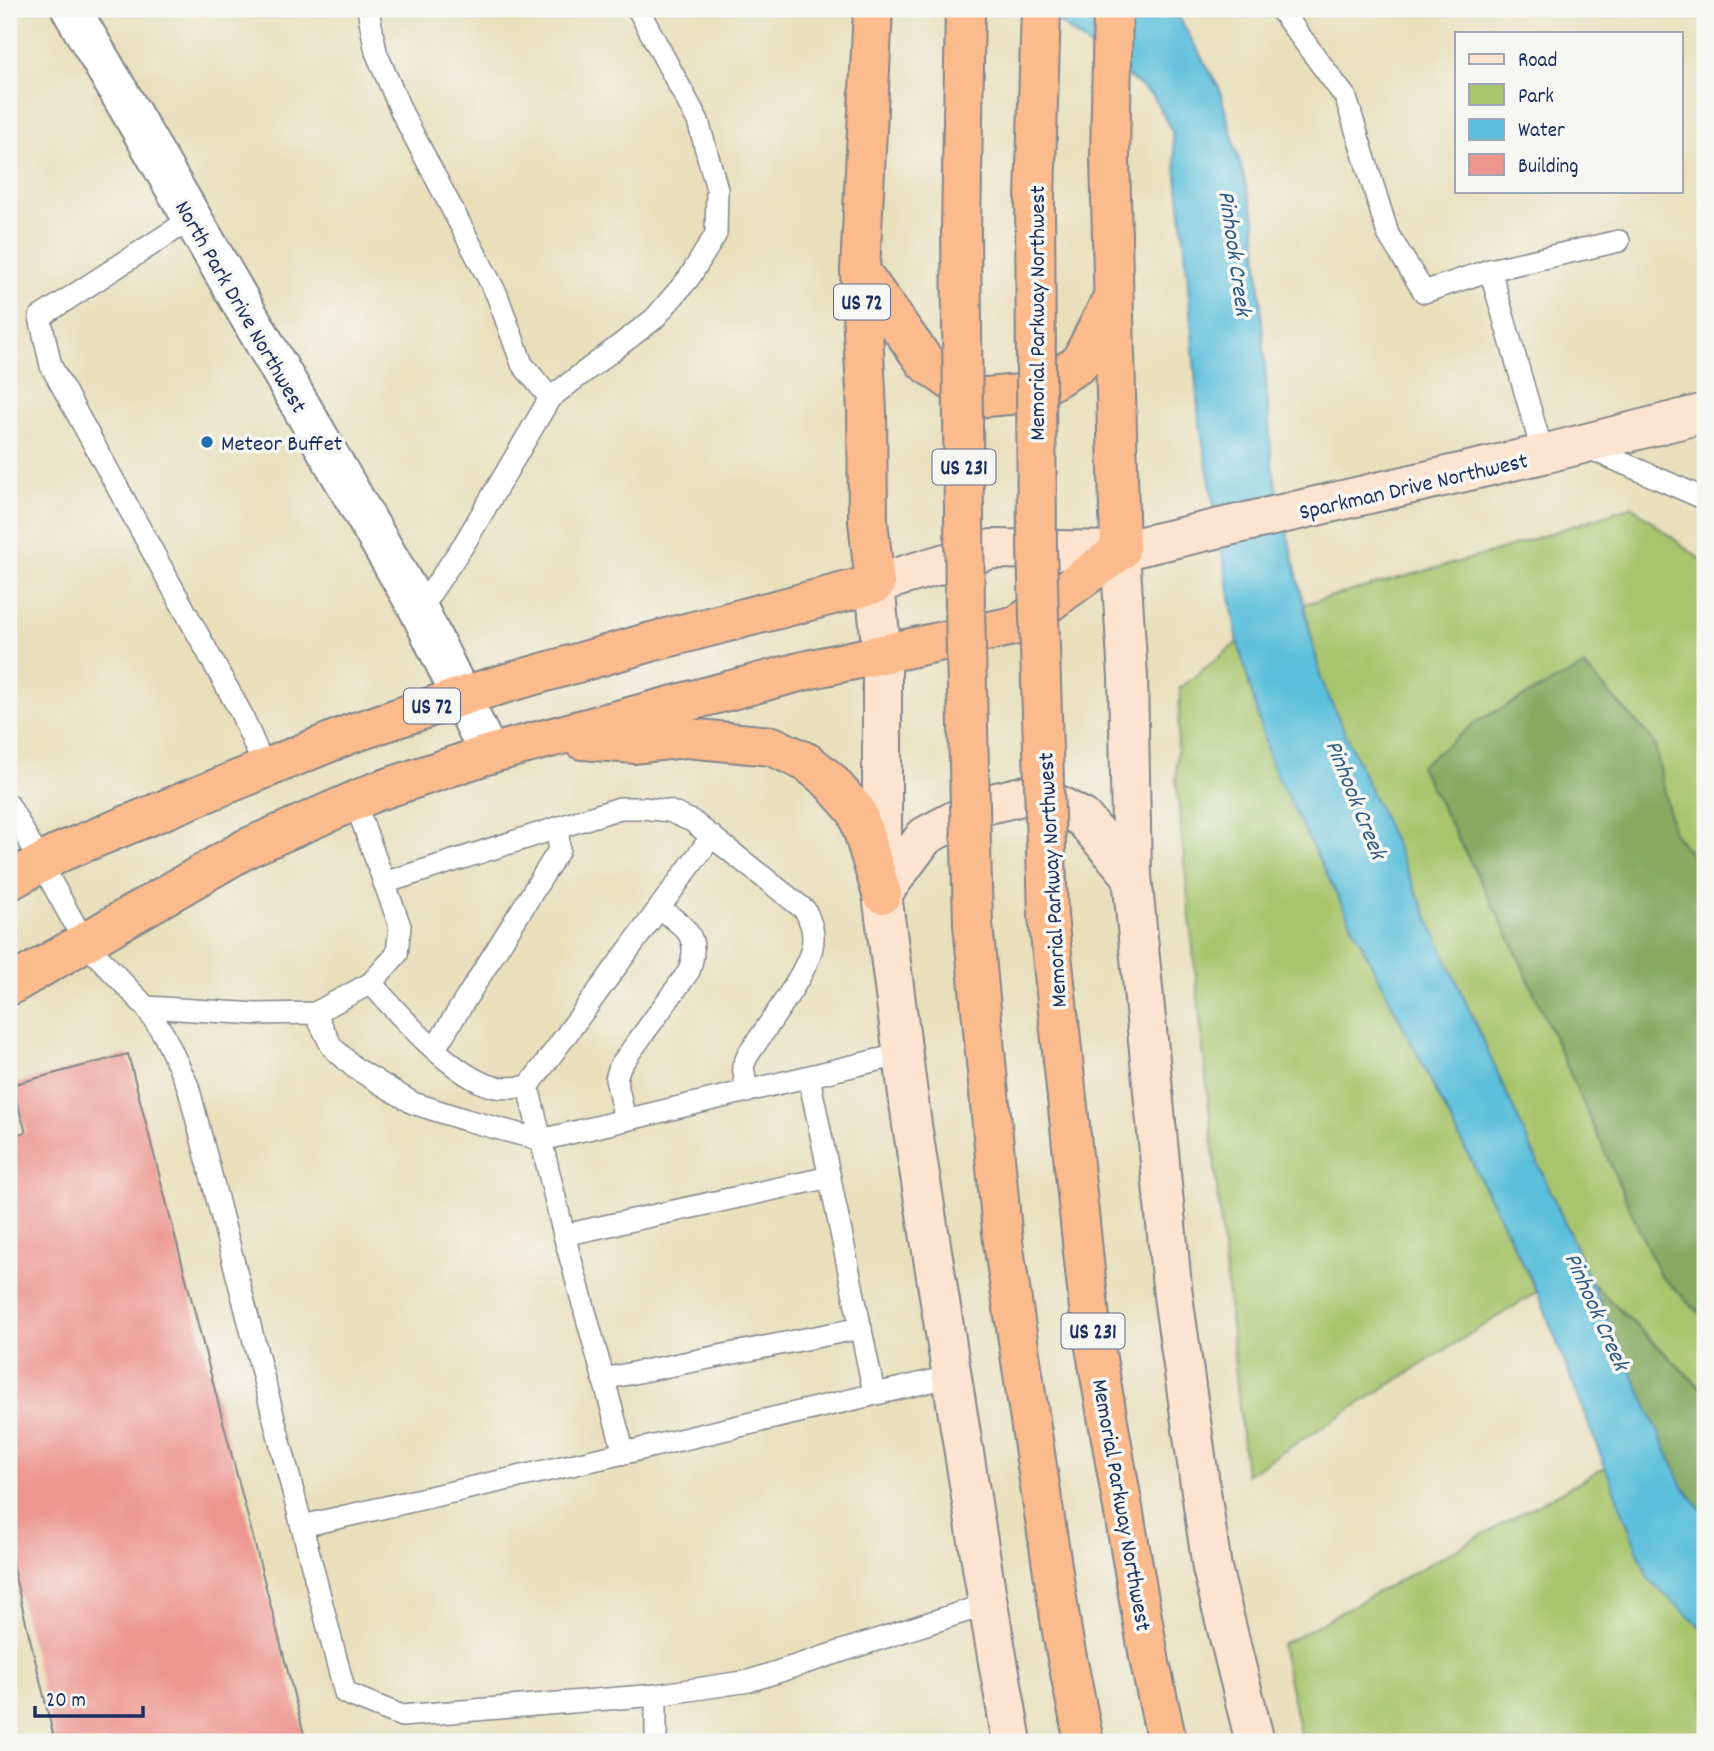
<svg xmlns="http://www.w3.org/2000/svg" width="1714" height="1751" font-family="Dekko,sans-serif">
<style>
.green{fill:#a7c56c;stroke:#617a65;stroke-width:2}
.forest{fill:#85aa60;stroke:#506c5f;stroke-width:2}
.water{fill:#5cbfdb;stroke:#3c779c;stroke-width:2}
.building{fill:#ed958f}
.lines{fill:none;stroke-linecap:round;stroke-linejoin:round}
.service-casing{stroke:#82878c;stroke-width:24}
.minor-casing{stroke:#82878c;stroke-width:42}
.secondary-casing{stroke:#82878c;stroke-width:42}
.trunk-casing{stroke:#82878c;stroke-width:42}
.motorway-casing{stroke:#82878c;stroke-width:42}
.service{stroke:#fff;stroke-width:21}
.minor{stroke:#fff;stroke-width:38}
.secondary{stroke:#fde4d1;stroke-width:38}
.trunk{stroke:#fbbb8d;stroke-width:38}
.motorway{stroke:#fbbb8d;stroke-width:38}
.motorway-bridge-casing{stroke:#82878c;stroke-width:42;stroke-linecap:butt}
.motorway-bridge{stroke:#fbbb8d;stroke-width:38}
.poi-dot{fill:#1f6fb2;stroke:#f6f6f2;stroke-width:2.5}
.labels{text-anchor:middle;stroke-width:7;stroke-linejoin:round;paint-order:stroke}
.shield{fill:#f6f6f2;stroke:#5d6b8a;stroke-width:2}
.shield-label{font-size:21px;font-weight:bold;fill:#1b2f5e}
.street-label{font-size:23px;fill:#1b2f5e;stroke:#f6f6f2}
.poi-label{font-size:23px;fill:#1b2f5e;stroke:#f6f6f2;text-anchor:start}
.water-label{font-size:24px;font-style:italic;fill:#2e5a84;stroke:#f6f6f2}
</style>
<rect width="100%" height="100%" fill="#f6f6f2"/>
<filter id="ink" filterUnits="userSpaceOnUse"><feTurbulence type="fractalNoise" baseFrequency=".0143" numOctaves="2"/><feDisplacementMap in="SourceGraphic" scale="14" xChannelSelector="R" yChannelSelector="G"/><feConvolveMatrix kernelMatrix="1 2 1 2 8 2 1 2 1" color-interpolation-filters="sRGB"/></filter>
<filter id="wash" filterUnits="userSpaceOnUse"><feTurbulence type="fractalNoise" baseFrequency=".00686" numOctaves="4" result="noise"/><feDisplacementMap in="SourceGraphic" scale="28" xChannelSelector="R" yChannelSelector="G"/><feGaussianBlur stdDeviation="1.57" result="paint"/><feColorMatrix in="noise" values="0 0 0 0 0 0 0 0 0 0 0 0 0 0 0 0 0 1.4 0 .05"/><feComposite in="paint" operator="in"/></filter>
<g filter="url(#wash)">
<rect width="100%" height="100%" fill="#e9dfbb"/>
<g class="green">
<path d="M1632,506L1705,563V873L1673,832L1654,741L1421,766L1509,936L1659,1274L1705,1318V1392L1591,1282L1321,680L1304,604L1491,553Z"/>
<path d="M1238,642L1271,764L1537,1292L1246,1475L1176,780L1180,688Z"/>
<path d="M1606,1467L1649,1579L1705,1631V1742H1302L1281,1645Z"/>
</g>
<g class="forest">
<path d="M1584,666L1654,741L1673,832L1705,873V1318L1659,1274L1509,936L1420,766L1479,720Z"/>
<path d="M1591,1282L1705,1392V1514L1683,1487Z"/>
</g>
<path class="water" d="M1042,9H1170L1180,19L1219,88L1255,218L1272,467L1321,679L1683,1487L1705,1514V1631L1649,1580L1537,1291L1271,764L1238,642L1199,420L1185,248L1172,131L1153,96Z"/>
<g id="blocks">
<path class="building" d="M128,1054L306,1742H55L9,1552V1136L26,1132L11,1085Z"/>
</g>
</g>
<g filter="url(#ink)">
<use href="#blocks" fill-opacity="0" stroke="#82878c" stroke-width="2"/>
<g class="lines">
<g class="service-casing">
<g id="service">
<path d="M368,9L376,52L402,113L497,295L522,364L550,398"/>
<path d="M1280,9L1346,98L1388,234L1424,292L1490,270"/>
<path d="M191,219L40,317L51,366L241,713L265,769"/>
<path d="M1584,446L1705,499"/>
<path d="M1543,454L1490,270L1619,241"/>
<path d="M419,610L464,544L550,398L654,319L689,278L716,234L717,189L698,121L638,9"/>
<path d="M9,805L85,943L146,1007L257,1014L315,1013L371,983L397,954L400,926L355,802"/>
<path d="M384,883L620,808H643L669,811L692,821L805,910C811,922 815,933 812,947C807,974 764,1030 748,1055L743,1066L747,1092"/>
<path d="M371,983C398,1014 455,1079 495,1087C506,1089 518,1087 528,1087L541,1140L903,1054"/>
<path d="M146,1007L164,1035L188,1086L345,1693L402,1716L656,1695L749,1681L988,1604"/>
<path d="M315,1013L332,1047L355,1068L413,1103L466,1120L541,1140L564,1235L624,1453L953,1376"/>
<path d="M435,1048L559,850L558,829"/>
<path d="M809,1077L874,1393"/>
<path d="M528,1087L712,836"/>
<path d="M625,1120L616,1079L620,1066L689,971C701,935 686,929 660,908"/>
<path d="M564,1235L830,1177"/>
<path d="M603,1379L861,1328"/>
<path d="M302,1526L624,1453"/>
<path d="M656,1742V1695"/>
</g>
</g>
<g class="minor-casing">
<path id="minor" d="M71,9L419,610L489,754"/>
</g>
<g class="secondary-casing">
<g id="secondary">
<path d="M1120,551L1128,677L1132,876L1173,1296L1212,1568L1255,1742"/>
<path d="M882,894L925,836L984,805L1035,793L1083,818L1132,876"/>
<path d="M1012,1742L988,1604L912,1125L882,894V655L875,584L992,549L1120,551L1543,454L1705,413"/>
</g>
</g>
<g class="trunk-casing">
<g id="trunk">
<path d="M860,271L925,362L975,398L1031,393L1079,364L1112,299"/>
<path d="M582,740L635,744L687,738L772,746L808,763L829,780L857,812L882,894"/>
<path d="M9,881L61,852L350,734L472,693L651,642L875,584L868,521L867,412L860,271L873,9"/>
<path d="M9,986L247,848L375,792L489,754L807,670L1018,625L1120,551L1110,158L1113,9"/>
</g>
</g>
<g class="motorway-casing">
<g id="motorway">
<path d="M1048,916L1090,1318L1150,1663L1167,1742"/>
<path d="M973,924L1003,1242L1063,1638L1084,1742"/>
</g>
</g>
<use href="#service" class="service"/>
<use href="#minor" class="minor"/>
<use href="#secondary" class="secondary"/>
<use href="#trunk" class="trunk"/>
<use href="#motorway" class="motorway"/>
<g class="motorway-bridge-casing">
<g id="motorway-bridge">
<path d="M965,9L961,230L965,609L973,924"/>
<path d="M1041,9L1035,198L1037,548L1048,916"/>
</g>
</g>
<use href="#motorway-bridge" class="motorway-bridge"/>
</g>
</g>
<circle class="poi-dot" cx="207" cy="442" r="7"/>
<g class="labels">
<g class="shield">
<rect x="834" y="284.5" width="56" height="35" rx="5"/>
<rect x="932.5" y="449.5" width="63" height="35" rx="5"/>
<rect x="404" y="688.5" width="56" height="35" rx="5"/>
<rect x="1061.5" y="1313.5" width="63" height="35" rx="5"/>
</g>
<g class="shield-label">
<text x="862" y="309">US 72</text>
<text x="964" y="474">US 231</text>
<text x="432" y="713">US 72</text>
<text x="1093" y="1338">US 231</text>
</g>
<g class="street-label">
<text transform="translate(242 306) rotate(60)" y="8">North Park Drive Northwest</text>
<text transform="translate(1036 313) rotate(-90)" y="8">Memorial Parkway Northwest</text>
<text transform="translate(1413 485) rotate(-13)" y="8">Sparkman Drive Northwest</text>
<text transform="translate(1051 880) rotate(-93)" y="8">Memorial Parkway Northwest</text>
<text transform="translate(1123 1505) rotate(80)" y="8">Memorial Parkway Northwest</text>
</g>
<g class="poi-label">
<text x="221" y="450">Meteor Buffet</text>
</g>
<g class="water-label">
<text transform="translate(1236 253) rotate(82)" y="8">Pinhook Creek</text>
<text transform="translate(1357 799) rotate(68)" y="8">Pinhook Creek</text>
<text transform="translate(1598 1311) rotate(66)" y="8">Pinhook Creek</text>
</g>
</g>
<rect width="1714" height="1751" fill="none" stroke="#f6f6f2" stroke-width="35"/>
<rect x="1455" y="32" width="228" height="161" fill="#f6f6f2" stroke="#9ea6b7" stroke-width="2"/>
<rect x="1469" y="54" width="35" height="10" fill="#fde4d1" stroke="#9ea6b7" stroke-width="2"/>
<text x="1518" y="66" font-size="21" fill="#1b2f5e">Road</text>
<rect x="1469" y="84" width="35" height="21" fill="#a7c56c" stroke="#9ea6b7" stroke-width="2"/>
<text x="1518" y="102" font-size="21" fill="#1b2f5e">Park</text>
<rect x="1469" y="119" width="35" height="21" fill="#5cbfdb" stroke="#9ea6b7" stroke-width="2"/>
<text x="1518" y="136" font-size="21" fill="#1b2f5e">Water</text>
<rect x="1469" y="154" width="35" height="21" fill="#ed958f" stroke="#9ea6b7" stroke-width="2"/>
<text x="1518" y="172" font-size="21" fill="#1b2f5e">Building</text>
<path d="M35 1706v10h108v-10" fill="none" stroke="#1b2f5e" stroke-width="3.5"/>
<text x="46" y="1706" font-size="21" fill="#1b2f5e" stroke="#f6f6f2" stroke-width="5" paint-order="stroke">20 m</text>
</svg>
